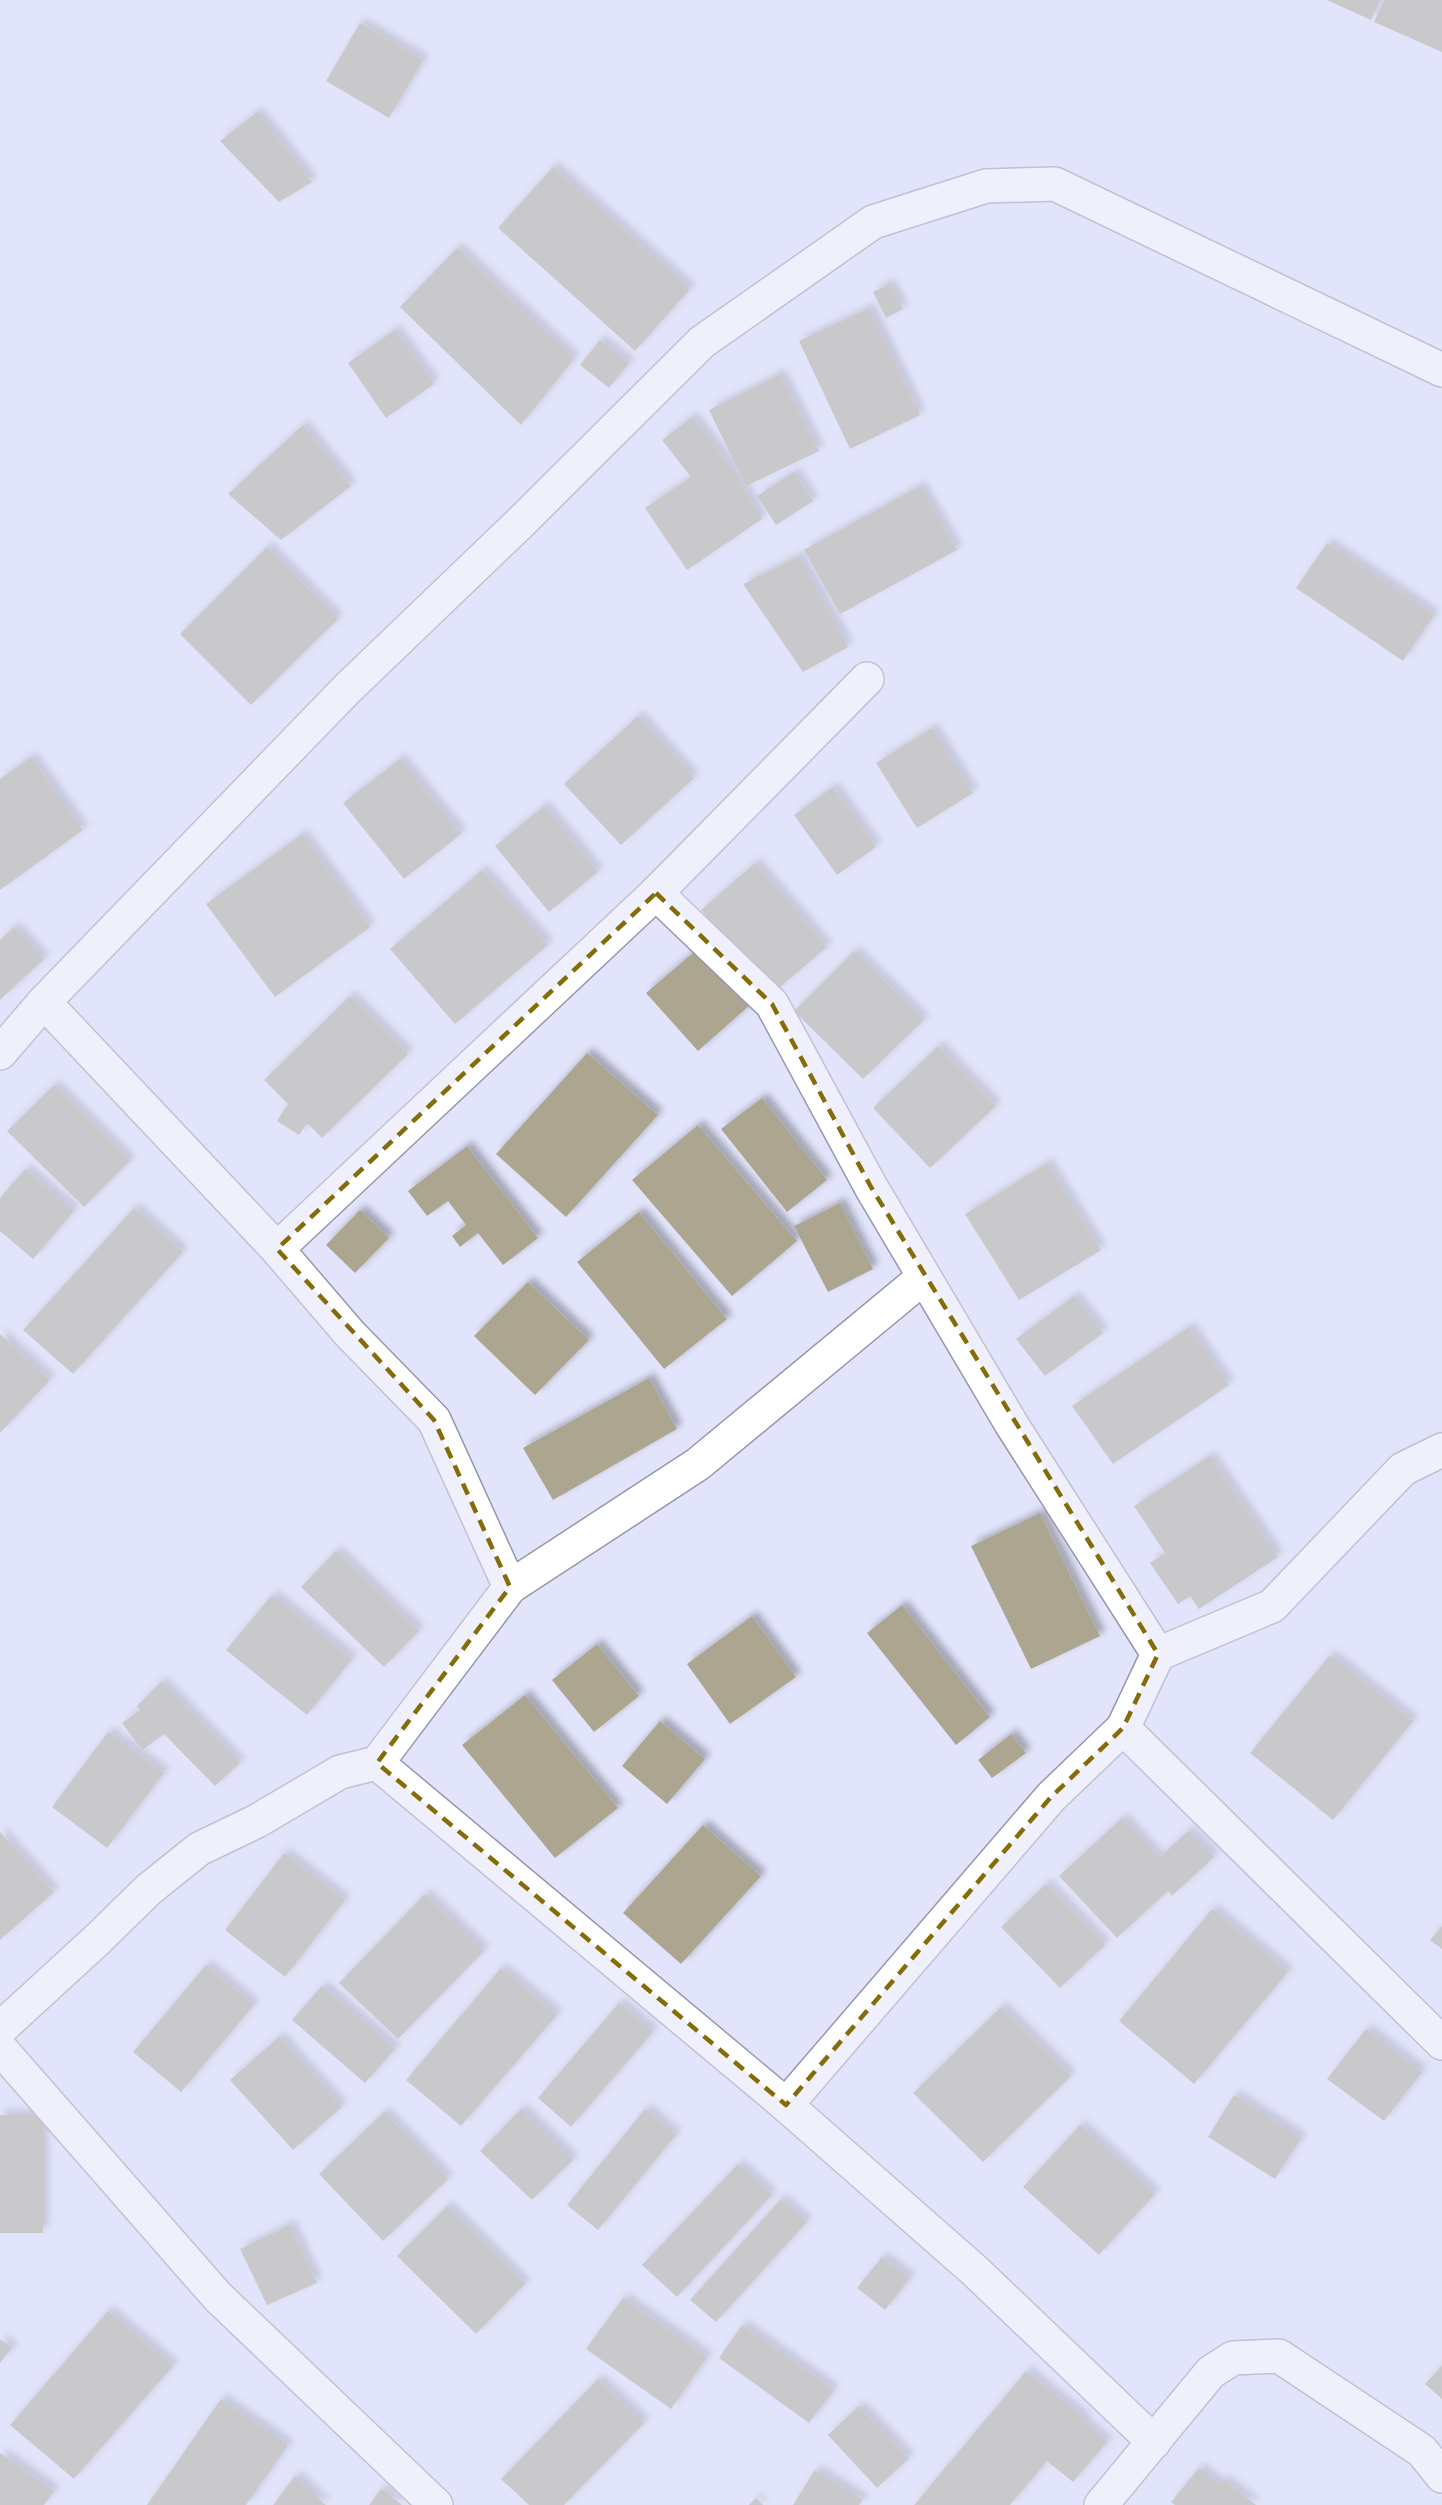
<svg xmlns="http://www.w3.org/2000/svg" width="1442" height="2505" font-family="'Nunito Sans',sans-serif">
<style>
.building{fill:#aca691;filter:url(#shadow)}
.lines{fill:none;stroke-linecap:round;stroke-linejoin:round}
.street-casing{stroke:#9598ac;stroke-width:36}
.street{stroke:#fff;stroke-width:33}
.marked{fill:none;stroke:#856c08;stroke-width:4.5;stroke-dasharray:12 8;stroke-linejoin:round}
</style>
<defs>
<filter id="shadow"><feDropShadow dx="5.5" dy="-5.5" stdDeviation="3" flood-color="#0004"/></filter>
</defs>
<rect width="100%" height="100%" fill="#e1e4fa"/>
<g class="building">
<path d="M1327,0H1380L1371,20Z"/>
<path d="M1384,0H1442V52L1374,22Z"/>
<path d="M360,23L423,60L389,118L326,81Z"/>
<path d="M257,112L312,182L279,202L220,141Z"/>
<path d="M553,167L690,289L635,351L498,228Z"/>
<path d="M457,248L574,359L521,425L400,307Z"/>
<path d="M889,284L903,309L886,318L873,292Z"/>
<path d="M869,308L920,415L850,449L799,341Z"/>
<path d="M395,330L434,384L386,418L348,363Z"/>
<path d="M600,340L629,363L609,388L580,365Z"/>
<path d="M780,374L819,451L746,486L709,410Z"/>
<path d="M692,417L731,467L762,519L687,570L645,508L691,477L662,440Z"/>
<path d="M303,425L351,486L281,540L228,494Z"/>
<path d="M794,472L813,501L776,525L757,496Z"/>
<path d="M920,486L957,550L840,614L804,550Z"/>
<path d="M1327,543L1434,615L1403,661L1296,588Z"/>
<path d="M267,547L338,619L251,705L180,634Z"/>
<path d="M799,556L848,647L803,672L743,584Z"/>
<path d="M638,716L694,778L621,845L564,784Z"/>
<path d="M932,728L973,793L917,828L876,763Z"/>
<path d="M31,757L83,830L0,890V779Z"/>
<path d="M400,759L461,834L404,879L343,803Z"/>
<path d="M833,787L876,847L837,875L794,815Z"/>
<path d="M544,806L598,872L549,912L495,846Z"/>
<path d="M302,834L370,927L275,997L206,904Z"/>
<path d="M755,863L827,947L773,993L701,910Z"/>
<path d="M482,870L548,945L455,1024L390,949Z"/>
<path d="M14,927L44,959L0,1000V940Z"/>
<path d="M701,946L751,1004L698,1051L646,993Z"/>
<path d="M854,951L924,1020L863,1079L794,1011Z"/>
<path d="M350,996L408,1054L322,1138L307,1123L299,1135L277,1121L288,1104L264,1080Z"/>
<path d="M938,1046L996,1106L930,1168L873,1108Z"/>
<path d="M587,1053L658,1115L566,1217L496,1154Z"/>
<path d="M54,1085L130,1161L84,1207L7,1131Z"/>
<path d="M762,1098L827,1180L787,1212L721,1129Z"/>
<path d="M698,1125L797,1241L732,1296L632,1180Z"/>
<path d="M467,1146L538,1238L503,1265L478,1233L460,1247L452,1236L466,1225L448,1201L427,1216L408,1191Z"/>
<path d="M1047,1163L1101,1250L1019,1300L965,1214Z"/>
<path d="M25,1169L74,1211L33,1259L0,1231V1198Z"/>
<path d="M840,1203L873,1269L828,1292L794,1226Z"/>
<path d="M134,1208L183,1252L73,1374L23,1330Z"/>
<path d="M360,1210L389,1238L355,1273L326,1245Z"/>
<path d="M639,1212L727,1319L664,1369L577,1262Z"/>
<path d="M528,1282L589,1340L535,1395L474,1336Z"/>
<path d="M1074,1296L1103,1333L1045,1376L1016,1339Z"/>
<path d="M1189,1327L1229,1385L1113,1464L1072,1406Z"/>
<path d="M0,1334L50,1380L0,1433Z"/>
<path d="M649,1378L677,1429L553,1500L523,1448Z"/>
<path d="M1210,1456L1278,1557L1199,1609L1190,1596L1178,1604L1150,1563L1165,1553L1134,1506Z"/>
<path d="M1040,1513L1100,1636L1031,1669L971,1546Z"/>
<path d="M336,1551L419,1631L384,1667L301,1587Z"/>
<path d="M272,1595L352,1659L307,1715L226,1650Z"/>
<path d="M902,1605L990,1717L956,1745L867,1633Z"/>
<path d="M752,1616L796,1677L730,1724L687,1664Z"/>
<path d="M597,1644L639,1696L594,1732L552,1680Z"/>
<path d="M1330,1655L1413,1721L1333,1820L1250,1753Z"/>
<path d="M161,1682L240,1763L215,1786L164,1734L142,1750L122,1723L140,1710L137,1706Z"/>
<path d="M525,1695L618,1808L555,1858L462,1745Z"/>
<path d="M660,1721L705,1759L667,1804L622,1766Z"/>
<path d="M108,1732L164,1773L107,1848L52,1807Z"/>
<path d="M1011,1734L1026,1753L992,1778L978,1760Z"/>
<path d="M1122,1818L1159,1858L1188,1831L1214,1857L1172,1896L1168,1891L1117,1938L1059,1876Z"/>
<path d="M703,1825L761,1876L681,1964L623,1913Z"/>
<path d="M0,1832L54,1892L0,1940Z"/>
<path d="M284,1853L345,1900L285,1977L225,1930Z"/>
<path d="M1046,1884L1105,1945L1060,1988L1001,1927Z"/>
<path d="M425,1894L484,1951L398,2039L339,1983Z"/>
<path d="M1212,1909L1288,1972L1194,2084L1119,2021Z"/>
<path d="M1442,1926V1949L1430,1940Z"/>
<path d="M206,1965L254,2005L181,2092L133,2052Z"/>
<path d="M501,1968L557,2015L461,2126L406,2080Z"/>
<path d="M322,1986L395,2049L365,2083L292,2020Z"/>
<path d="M619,2003L653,2032L571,2127L538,2098Z"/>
<path d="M1001,2007L1071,2076L983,2162L913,2093Z"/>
<path d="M1366,2029L1422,2072L1384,2121L1327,2079Z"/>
<path d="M279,2037L342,2107L293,2150L230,2080Z"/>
<path d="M1234,2095L1301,2138L1275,2179L1208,2137Z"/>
<path d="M521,2109L573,2160L532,2200L480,2151Z"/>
<path d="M645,2109L676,2135L598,2230L567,2205Z"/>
<path d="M384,2112L448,2179L383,2241L319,2174Z"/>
<rect x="0" y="2115" width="43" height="118"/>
<path d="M1080,2125L1155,2194L1099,2255L1023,2187Z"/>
<path d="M738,2164L772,2195L677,2297L642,2265Z"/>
<path d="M781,2199L807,2222L716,2322L690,2300Z"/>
<path d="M447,2206L525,2284L476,2334L397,2256Z"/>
<path d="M290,2225L317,2283L267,2305L240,2249Z"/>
<path d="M882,2257L910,2278L885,2310L857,2288Z"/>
<path d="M623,2298L707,2357L671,2409L586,2349Z"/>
<path d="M108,2311L173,2366L74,2479L10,2425Z"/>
<path d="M742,2325L834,2390L809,2423L719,2358Z"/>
<path d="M0,2339L12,2348L0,2363Z"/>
<path d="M1442,2366V2399L1425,2384Z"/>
<path d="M1026,2371L1085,2419L1083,2422L1107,2442L1073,2482L1047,2461L1010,2505H914Z"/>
<path d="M598,2379L644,2423L564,2505H529L501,2479Z"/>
<path d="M221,2399L288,2445L246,2505H147Z"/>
<path d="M859,2406L909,2458L877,2488L828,2435Z"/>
<path d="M0,2453L54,2491L44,2505H0Z"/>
<path d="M1199,2468L1220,2485L1224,2480L1256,2505H1175L1171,2502Z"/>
<path d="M815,2470L863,2500L859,2505H793Z"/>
<path d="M295,2476L326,2505H273Z"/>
<path d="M381,2489L402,2505H369Z"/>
<path d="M756,2498L763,2505H749Z"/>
</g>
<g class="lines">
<g class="street-casing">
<g id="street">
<path d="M656,893L772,1004L871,1187L1012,1425L1158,1654L1123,1728L1051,1797L786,2105"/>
<path d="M44,1002L277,1249L350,1334L434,1420L510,1587"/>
<path d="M0,1053L44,1002L347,689L519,524L702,342L873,222L986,186L1055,184L1442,370"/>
<path d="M277,1249L656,893L867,679"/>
<path d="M1158,1654L1272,1606L1403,1469L1442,1450"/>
<path d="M1123,1728L1442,2043"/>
<path d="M377,1763L786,2105L975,2271L1154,2442"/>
<path d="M0,2029L98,1939L148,1890L199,1849L257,1821L340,1772L377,1763L510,1587L698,1464L924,1277"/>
<path d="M0,2048L218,2297L436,2505"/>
<path d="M1101,2505L1211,2372L1233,2358L1279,2356L1422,2451L1442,2476"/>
</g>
</g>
<use href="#street" class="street"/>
</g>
<path d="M0 0H1442V2505H0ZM656,893L772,1004L871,1187L1158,1654L1123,1728L1051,1797L786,2105L377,1763L510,1587L434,1420L277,1249Z" fill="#e1e4fa" fill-opacity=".55" fill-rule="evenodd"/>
<path class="marked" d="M656,893L772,1004L871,1187L1158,1654L1123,1728L1051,1797L786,2105L377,1763L510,1587L434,1420L277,1249Z"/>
</svg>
